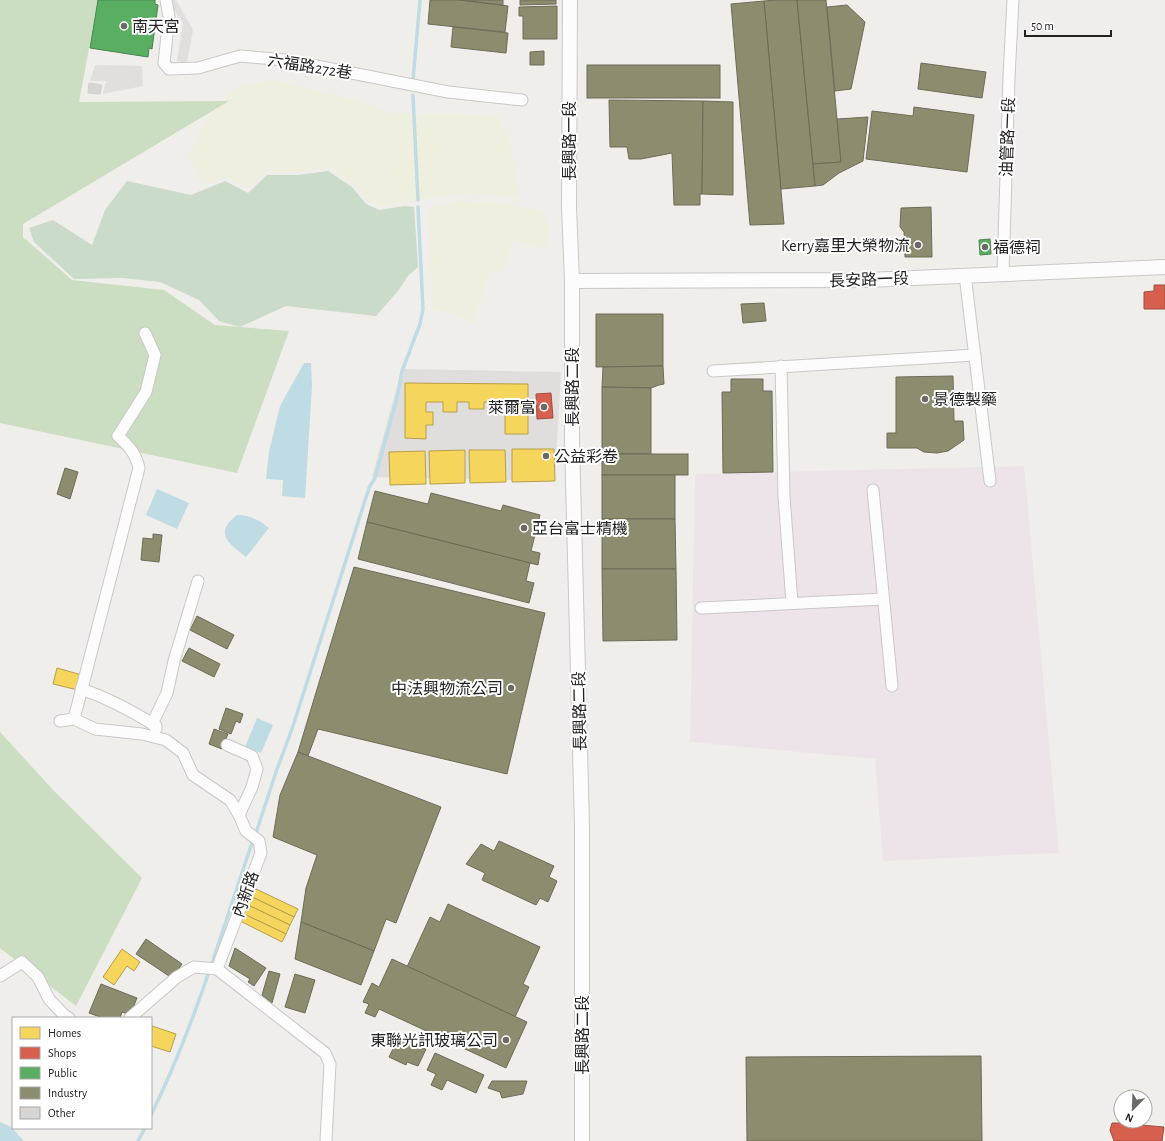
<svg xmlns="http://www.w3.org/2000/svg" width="1165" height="1141" font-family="'Alegreya Sans','Noto Sans TC',sans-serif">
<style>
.residential{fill:#dfdedc}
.industrial{fill:#ede4e9}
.farmland{fill:#efefdf}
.forest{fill:#cbdec1}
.cemetery{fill:#cadbca}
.parking{fill:#e0dfde}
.water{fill:#bfdbe3}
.homes{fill:#f6d55c;stroke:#b69f4b}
.shops{fill:#d6604d;stroke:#a04d40}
.public{fill:#5aae61;stroke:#49844e}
.industry{fill:#8c8c6e;stroke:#6c6c57}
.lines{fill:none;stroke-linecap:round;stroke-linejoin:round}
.stream{stroke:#bfdbe3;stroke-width:3.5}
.building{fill:#d7d4d2;stroke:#d3d0cc}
.minor-casing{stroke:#c9c8c7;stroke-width:13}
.tertiary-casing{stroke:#c9c8c7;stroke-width:16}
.minor{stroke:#fdfcfc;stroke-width:11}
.tertiary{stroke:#fdfcfc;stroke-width:14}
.poi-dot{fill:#6a6968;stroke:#fff;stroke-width:1.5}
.labels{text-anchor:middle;stroke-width:4;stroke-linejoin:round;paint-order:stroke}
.poi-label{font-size:16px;fill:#222;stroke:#fff;text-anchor:start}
.street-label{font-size:16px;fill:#222;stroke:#fff}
</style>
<rect width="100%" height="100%" fill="#f0eeeb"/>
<path class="residential" d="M402,369L561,372L555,481L372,477Z"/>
<path class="industrial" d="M1024,466L1059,853L883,861L875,759L690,742L695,474Z"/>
<g class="farmland">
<path d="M273,80L356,100L392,113L498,116L509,138L520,197L467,193L425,198L379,206L367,200L354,184L327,167L296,172H265L248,189L226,177L204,185L189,156L208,116L238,86Z"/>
<path d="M464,201L505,204L545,212L550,231L545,249L514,239L502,272L491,269L473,323L452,313L432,309L427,212L433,206Z"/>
</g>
<g class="forest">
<path d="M0,0H98L79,102L229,101L23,224V237L72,280L164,290L215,325L289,331L237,473L0,423Z"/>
<path d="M0,732L55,792L142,878L76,1006L0,948Z"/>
</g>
<path class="cemetery" d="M328,171L352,187L366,204L379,210L405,206L414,207L418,267L408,276L398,291L376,316L286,306L240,327L219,321L199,300L160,282L122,278L74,279L34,242L29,228L53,220L92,245L105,210L127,181L191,195L225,181L248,193L267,175H298Z"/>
<g class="parking">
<path d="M170,0H176L193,30L187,63L177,61L183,23L171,5Z"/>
<path d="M95,65L142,66L143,86L103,94L106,81H90Z"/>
</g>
<g class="water">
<path d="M304,363H311L312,386L305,498L282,496L283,480L266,479L269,452L280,406Z"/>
<path d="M157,489L189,503L177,529L146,515Z"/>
<path d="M237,515C250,515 259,520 269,528L246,557C229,544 213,533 237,515Z"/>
<path d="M257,718L273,725L261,753L245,747Z"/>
<path d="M0,1122L11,1127L24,1141H0Z"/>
</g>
<g class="homes">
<path d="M405,383L528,384V434H505V402H484V409H469V402H457V412H443V402H426V412H433V425H426V439L405,438Z"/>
<path d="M512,449H554L555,481L512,482Z"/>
<path d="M465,450V483L430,484L429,451Z"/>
<path d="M469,450H505L506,482L470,483Z"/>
<path d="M425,451L426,484L390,485L389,452Z"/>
<path d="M57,668L82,675L78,690L53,684Z"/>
<path d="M256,889L298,909L294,917L252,897Z"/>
<path d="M252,897L294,917L290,925L248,905Z"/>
<path d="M248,905L290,925L286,934L244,914Z"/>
<path d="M244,914L286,934L282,942L240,921Z"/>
<path d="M122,949L140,962L134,971L127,966L114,985L103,977Z"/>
<path d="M152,1026L176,1034L170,1052L151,1046Z"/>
</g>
<g class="shops">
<path d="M1154,285H1165V309H1144V292L1154,291Z"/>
<path d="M551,393L553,418L537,419L536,394Z"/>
<path d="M1112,1123H1118L1164,1127L1162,1141H1114L1110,1130Z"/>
</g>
<g class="public">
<path d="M98,0H155V4L158,5L152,49L149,48L148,57L90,48Z"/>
<path d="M990,239L991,254L980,255L979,240Z"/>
</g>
<g class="industry">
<path d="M430,0H460L508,6L505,32L428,24Z"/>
<path d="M460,0H503V5Z"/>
<path d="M520,0H556V4L520,5Z"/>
<path d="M777,0H797L815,186L781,189L764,1Z"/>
<path d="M797,0H826L841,162L813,164Z"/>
<path d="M764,1L784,224L750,225L731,4Z"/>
<path d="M847,5L865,22L851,89L835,91L827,7Z"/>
<path d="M557,6V39H523V16H519V7Z"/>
<path d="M453,27L508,33L506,53L451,47Z"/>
<path d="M544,51V65H530V52Z"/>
<path d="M921,63L986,72L982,98L918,89Z"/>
<rect x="587" y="65" width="133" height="33"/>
<path d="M609,100L703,101L702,194H700V205H674L672,153L641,159H629L627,147H610Z"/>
<path d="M703,101L733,102V195L702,194Z"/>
<path d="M914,107L974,115L967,172L866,159L872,111L913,116Z"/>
<path d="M868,117L863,161L839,173L823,185L815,186L813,164L841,162L837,119Z"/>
<path d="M931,207L932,257H905L904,232L900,227L901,208Z"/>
<path d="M764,303L766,321L743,323L741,304Z"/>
<path d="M596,314H663V366L596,367Z"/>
<path d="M663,366L664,384L659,385L651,388L602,387L603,367Z"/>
<path d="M953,376L954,421H963L964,440L948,451L937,453L924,452L917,448H887V433H896V377Z"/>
<path d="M731,379H763V391H772L773,472L723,473L722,392H731Z"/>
<path d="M602,387L651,388V454H602Z"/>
<rect x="602" y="454" width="86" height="21"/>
<path d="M65,468L78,472L70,499L57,494Z"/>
<rect x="602" y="475" width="73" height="44"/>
<path d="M375,491L428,504L431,493L501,511L503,505L540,515L531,551L540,553L538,565L367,522Z"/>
<path d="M602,519H675L676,569H602Z"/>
<path d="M367,522L530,563L526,581L534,583L529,603L358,559Z"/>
<path d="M153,534L162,535L159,562L141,560L143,538L153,539Z"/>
<path d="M354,567L545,613L507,774L318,729L308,756L298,752Z"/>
<path d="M602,569H676L677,640L603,641Z"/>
<path d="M197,616L234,635L227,649L190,630Z"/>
<path d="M189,648L220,664L214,677L182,661Z"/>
<path d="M226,708L243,714L240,723L236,721L231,734L219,729Z"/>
<path d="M214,729L228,734L222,749L209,744Z"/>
<path d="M298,752L441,807L396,923L386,919L374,951L301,922L306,888L317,855L273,837L280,795Z"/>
<path d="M499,841L554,866L549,877L557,881L548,902L540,898L536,905L482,880L485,873L466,864L481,844L494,851Z"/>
<path d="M448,904L540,947L523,984L529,987L515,1017L407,967L430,917L440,922Z"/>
<path d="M301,922L374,951L361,985L295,959Z"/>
<path d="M146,939L182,964L172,978L136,954Z"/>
<path d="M235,948L266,968L254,986L248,982L250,979L229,966Z"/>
<path d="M392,959L527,1022L506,1068L379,1009L375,1017L365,1013L369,1004L363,1002L372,983L379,987Z"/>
<path d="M269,971L280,974L272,1003L262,995Z"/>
<path d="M295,974L315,980L305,1013L285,1007Z"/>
<path d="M101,984L137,998L130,1015L122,1012L120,1018H103L89,1013Z"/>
<path d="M399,1037L426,1049L418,1066L407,1062L406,1065L389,1057Z"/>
<path d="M435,1053L484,1075L476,1093L447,1080L442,1090L431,1085L436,1074L427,1070Z"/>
<path d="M981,1056L982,1141H747L746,1057Z"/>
<path d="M492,1081H527L523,1094L502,1098L500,1092L488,1088Z"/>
</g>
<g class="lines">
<g class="stream">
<path d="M413,80L420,0"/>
<path d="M413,95L418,200"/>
<path d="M256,833L276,772L293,726L369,488L375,478L397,398L402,371L420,324L423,309L418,207"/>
<path d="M151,1115C194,1028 221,934 252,843"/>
<path d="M138,1141L145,1128"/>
</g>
</g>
<path class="building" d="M89,83L102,85L100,94L88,93Z"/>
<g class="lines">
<g class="minor-casing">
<g id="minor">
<path d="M166,0L169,17L164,63L169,69L198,68L240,56L286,60L448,92L522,100"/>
<path d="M1003,273L1009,77L1013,0"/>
<path d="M965,275L990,481"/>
<path d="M781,366L784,496L792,603"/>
<path d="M713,371L975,355"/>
<path d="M873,490L892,686"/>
<path d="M701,608L883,599"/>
<path d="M81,689C108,698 132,711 156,726V729"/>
<path d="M74,719L139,468C136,454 129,446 118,436L146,392L155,355L145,333"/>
<path d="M60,721L74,719L95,729L142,734L166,740L183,753L193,775L230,800L239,815L246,831L259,841L261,853L217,969L325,1053L330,1064L326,1141"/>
<path d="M152,724L167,693L174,661L198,581"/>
<path d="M227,745L252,756L257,769L252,787L239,815"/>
<path d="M0,976L22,962L38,977L49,999L63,1014L69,1018"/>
<path d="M130,1018L177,977L194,967L217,969"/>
</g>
</g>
<g class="tertiary-casing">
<g id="tertiary">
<path d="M570,0L569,207L572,281V442L582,826V1141"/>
<path d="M572,281L867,280L1165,267"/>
</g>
</g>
<use href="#minor" class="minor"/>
<use href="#tertiary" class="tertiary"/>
</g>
<g class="poi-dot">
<circle cx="124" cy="26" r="4"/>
<circle cx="918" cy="245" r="4"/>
<circle cx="985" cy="247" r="4"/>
<circle cx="925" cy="399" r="4"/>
<circle cx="544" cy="407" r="4"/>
<circle cx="546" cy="456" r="4"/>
<circle cx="524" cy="528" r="4"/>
<circle cx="511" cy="688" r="4"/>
<circle cx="506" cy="1040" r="4"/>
</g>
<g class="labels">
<g class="poi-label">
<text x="132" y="32">南天宮</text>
<text x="910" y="251" text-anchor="end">Kerry嘉里大榮物流</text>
<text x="993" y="253">福德祠</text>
<text x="933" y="405">景德製藥</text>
<text x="536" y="413" text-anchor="end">萊爾富</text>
<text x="554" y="462">公益彩卷</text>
<text x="532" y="534">亞台富士精機</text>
<text x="503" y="694" text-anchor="end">中法興物流公司</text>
<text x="498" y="1046" text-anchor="end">東聯光訊玻璃公司</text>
</g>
<g class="street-label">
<text transform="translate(310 66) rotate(9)" y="6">六福路272巷</text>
<text transform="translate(1007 137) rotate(-88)" y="6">油管路一段</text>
<text transform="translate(569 141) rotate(-90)" y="6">長興路一段</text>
<text transform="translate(869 279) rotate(-2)" y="6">長安路一段</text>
<text transform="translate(572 387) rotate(-90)" y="6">長興路二段</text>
<text transform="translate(579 711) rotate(-91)" y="6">長興路二段</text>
<text transform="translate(245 894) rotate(-70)" y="6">內新路</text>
<text transform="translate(582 1035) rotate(-90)" y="6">長興路二段</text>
</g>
</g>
<rect x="12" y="1017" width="140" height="112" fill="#ffffff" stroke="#a7a7a7"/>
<rect x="20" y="1027" width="20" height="12" fill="#f6d55c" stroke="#a7a7a7"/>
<text x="48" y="1037" font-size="12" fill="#222222">Homes</text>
<rect x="20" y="1047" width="20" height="12" fill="#d6604d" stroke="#a7a7a7"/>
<text x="48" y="1057" font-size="12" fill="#222222">Shops</text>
<rect x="20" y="1067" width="20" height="12" fill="#5aae61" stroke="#a7a7a7"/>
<text x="48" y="1077" font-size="12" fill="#222222">Public</text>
<rect x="20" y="1087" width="20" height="12" fill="#8c8c6e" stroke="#a7a7a7"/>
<text x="48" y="1097" font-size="12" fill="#222222">Industry</text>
<rect x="20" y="1107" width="20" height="12" fill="#d7d4d2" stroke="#a7a7a7"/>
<text x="48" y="1117" font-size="12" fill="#222222">Other</text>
<g transform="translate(1133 1109) rotate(203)"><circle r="19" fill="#ffffff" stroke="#a7a7a7"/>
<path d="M0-3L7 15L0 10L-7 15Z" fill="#6a6968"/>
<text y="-6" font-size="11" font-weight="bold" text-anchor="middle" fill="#222222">N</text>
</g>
<path d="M1025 30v6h86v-6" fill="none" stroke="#222222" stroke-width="2"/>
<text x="1031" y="30" font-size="12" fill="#222222" stroke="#ffffff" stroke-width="3" paint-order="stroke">50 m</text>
</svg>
